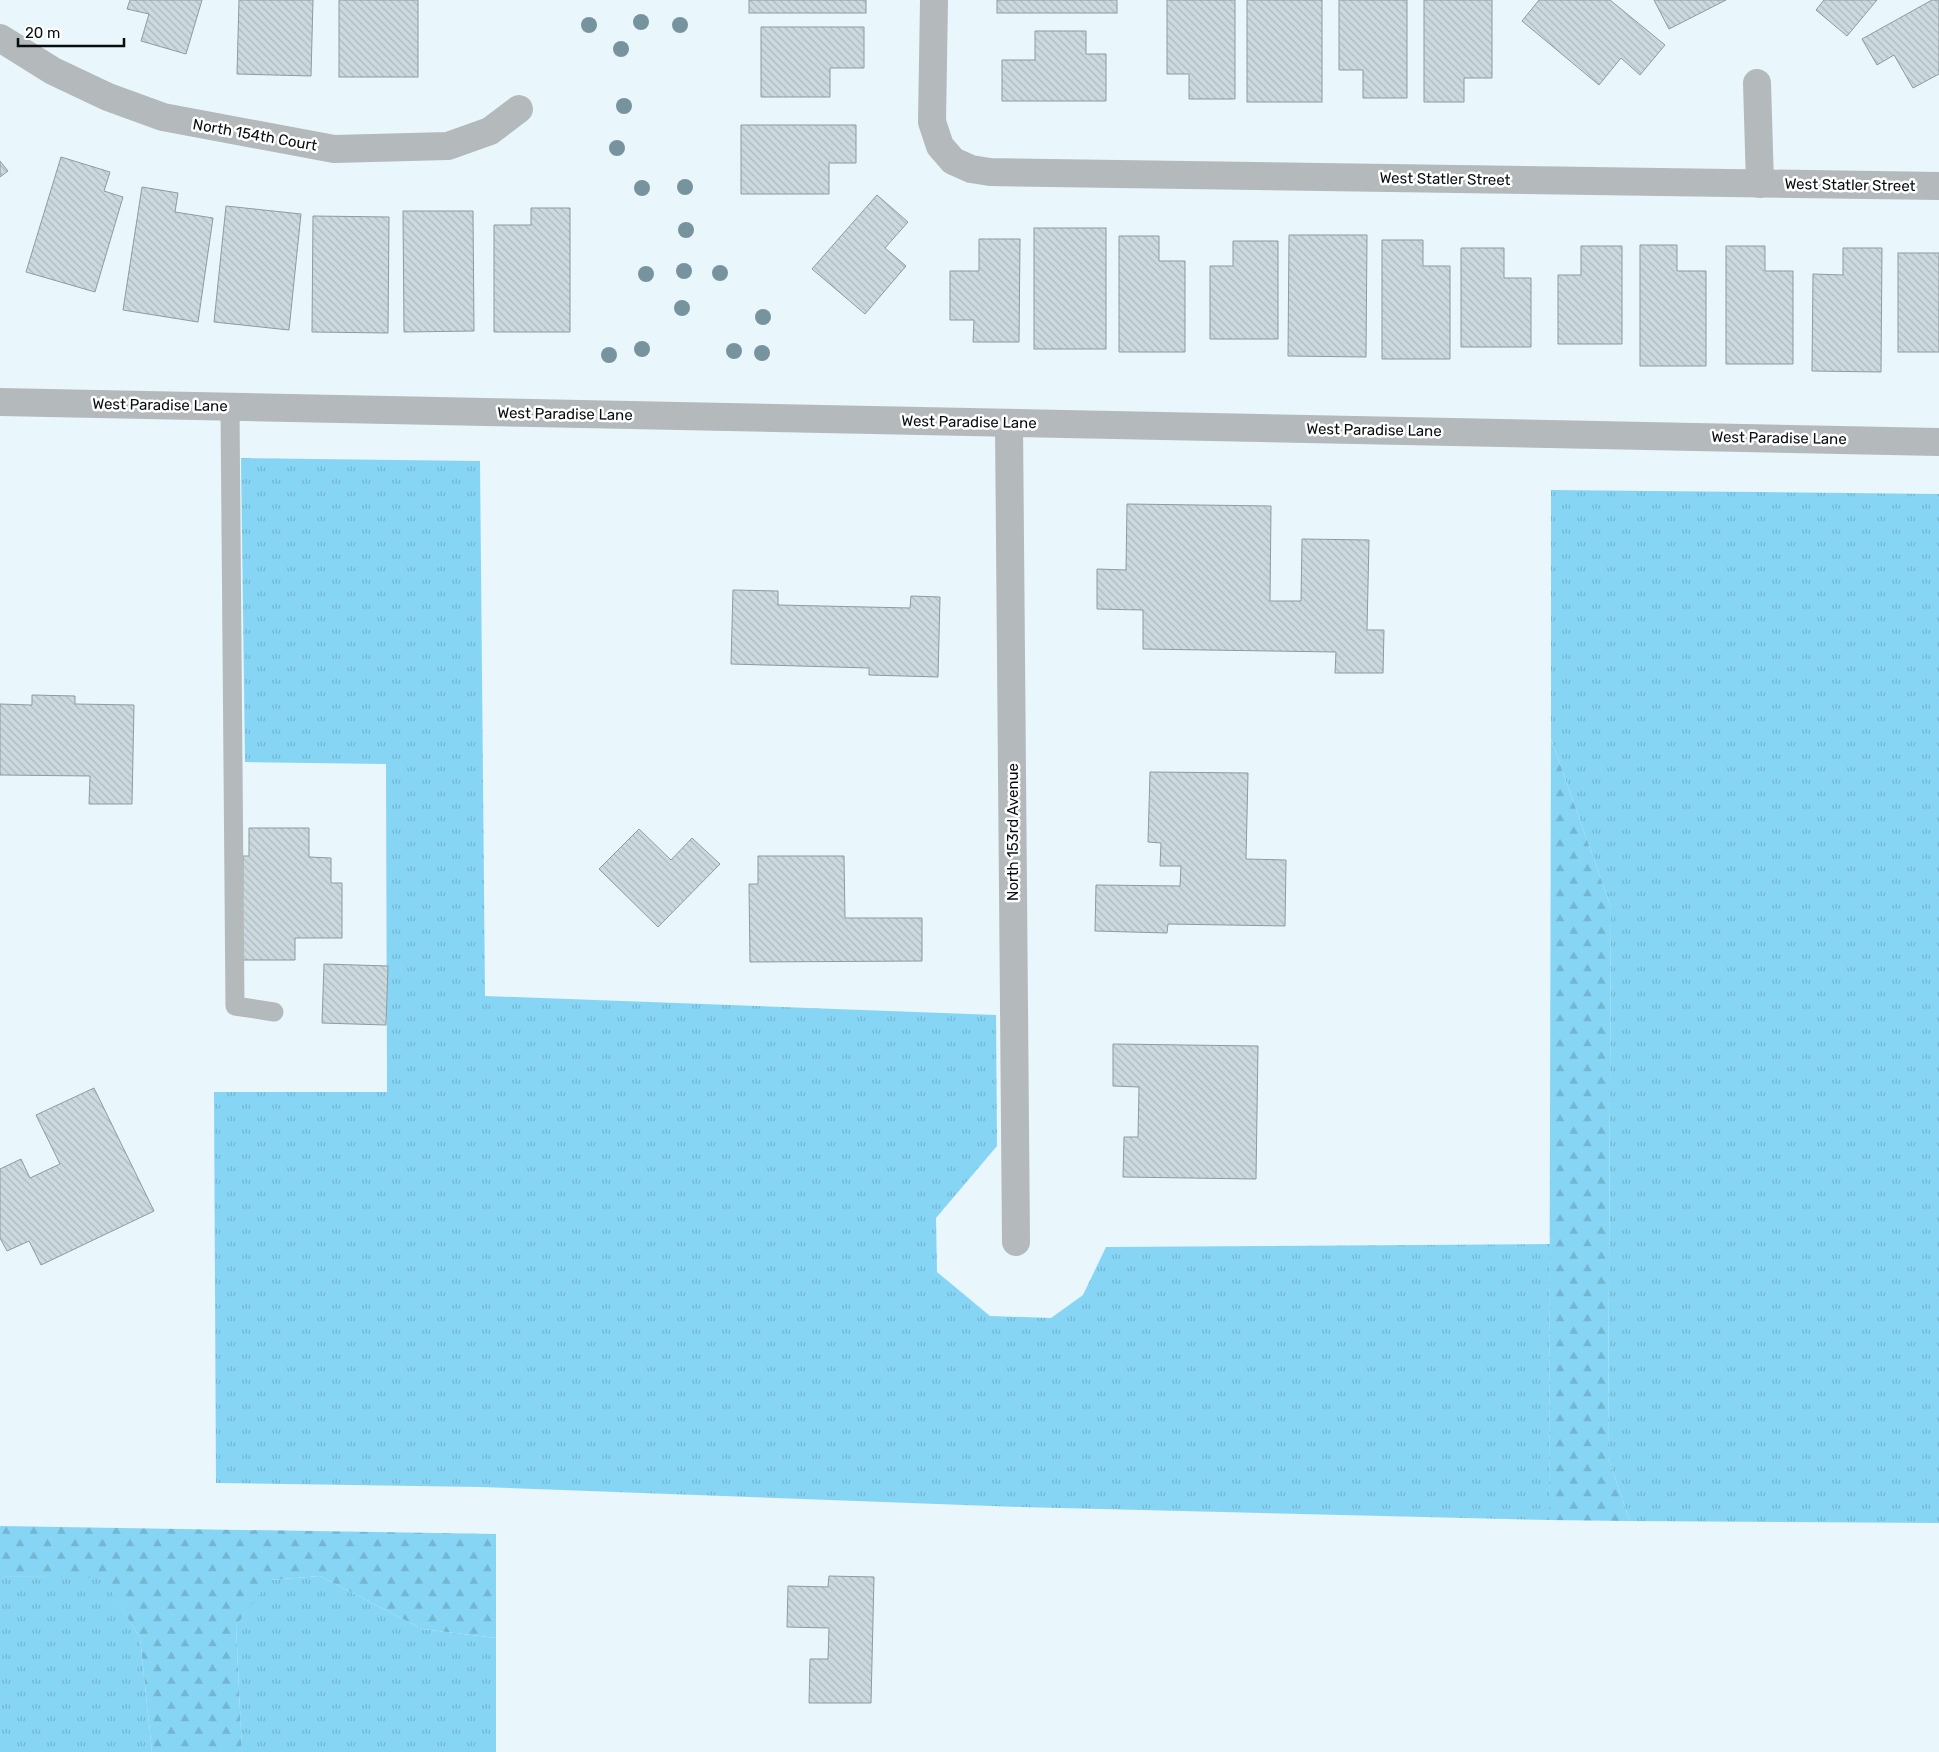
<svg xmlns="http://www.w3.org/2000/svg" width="1939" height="1752" font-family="Rubik,sans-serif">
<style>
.grass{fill:url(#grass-tufts)}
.forest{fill:url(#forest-firs)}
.building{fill:url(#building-back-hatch);stroke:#8e9ba0}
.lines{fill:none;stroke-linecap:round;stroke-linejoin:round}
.service{stroke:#b4b9bc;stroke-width:19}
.minor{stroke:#b4b9bc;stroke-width:28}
.tree{fill:#77949e}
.labels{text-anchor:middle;stroke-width:5;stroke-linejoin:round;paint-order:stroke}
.street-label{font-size:15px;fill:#080d0f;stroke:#fff}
</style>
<defs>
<pattern id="grass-tufts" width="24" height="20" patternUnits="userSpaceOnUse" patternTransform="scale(1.25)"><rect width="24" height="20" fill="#87d5f5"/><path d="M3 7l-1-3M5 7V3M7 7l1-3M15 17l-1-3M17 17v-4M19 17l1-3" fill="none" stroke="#73b6d1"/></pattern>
<pattern id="forest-firs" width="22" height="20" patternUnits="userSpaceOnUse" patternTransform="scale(1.25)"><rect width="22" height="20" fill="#87d5f5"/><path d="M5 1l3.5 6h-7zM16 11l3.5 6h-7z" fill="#73b6d1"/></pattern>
<pattern id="building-back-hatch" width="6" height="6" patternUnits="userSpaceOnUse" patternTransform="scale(1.25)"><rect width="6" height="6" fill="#ccd9de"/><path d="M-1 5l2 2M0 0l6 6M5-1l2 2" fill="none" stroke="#aeb9bd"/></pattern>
</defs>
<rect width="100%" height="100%" fill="#e9f6fc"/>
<g class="grass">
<path d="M241,458L480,461L485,996L996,1015L997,1146L936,1218L937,1272L990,1316L1051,1318L1083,1295L1106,1247L1550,1244L1549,1520L1020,1507L481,1487L216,1483L214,1092H387L386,764L245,762Z"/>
<path d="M1551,490L1939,494V1523L1630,1521L1608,1458L1611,907L1551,739Z"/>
<path d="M0,1576L103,1577L140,1638L152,1752H0Z"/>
<path d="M320,1576L422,1629L496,1638V1752H242L236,1626L269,1580Z"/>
</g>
<g class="forest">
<path d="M1551,739L1611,907L1608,1458L1630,1521L1549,1520Z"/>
<path d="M0,1526L496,1534V1638L422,1629L320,1576L270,1580L236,1626L242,1752H152L140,1638L103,1578L0,1576Z"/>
</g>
<g class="building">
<path d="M130,0H202L186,54L141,41L149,14L127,9Z"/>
<path d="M239,0H313L311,76L237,74Z"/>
<rect x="339" y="0" width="79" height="77"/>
<rect x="749" y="0" width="117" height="13"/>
<rect x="997" y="0" width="120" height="13"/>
<path d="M1167,0H1235V99H1189V74H1167Z"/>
<rect x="1247" y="0" width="75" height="102"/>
<path d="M1339,0H1407V98H1363V70H1339Z"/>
<path d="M1424,0H1492V78H1464V102H1424Z"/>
<path d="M1539,0H1610L1665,45L1640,75L1621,58L1599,85L1522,21Z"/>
<path d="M1654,0H1726L1669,29Z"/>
<path d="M1824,0H1877L1847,36L1816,10Z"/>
<path d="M1932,0H1939V74L1913,88L1894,55L1877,65L1862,39Z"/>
<path d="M761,27H864V68H830V97H761Z"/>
<path d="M1035,31H1086V54H1106V101H1002V60H1035Z"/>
<path d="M741,125H856V163H829V194H741Z"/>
<path d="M61,157L110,172L104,191L123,197L95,292L26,272Z"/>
<path d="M0,161L8,171L0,177Z"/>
<path d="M142,187L178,193L175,212L213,218L198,322L123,310Z"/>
<path d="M877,195L908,222L885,248L906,266L865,314L812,269Z"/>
<path d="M226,206L301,214L289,330L214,322Z"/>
<path d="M531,208H570V332H494V225H531Z"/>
<path d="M403,211H473L474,331L404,332Z"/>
<path d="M313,216L389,217L388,333L312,332Z"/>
<rect x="1034" y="228" width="72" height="121"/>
<path d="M1289,235H1367L1366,357L1288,356Z"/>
<path d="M1119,236H1159V261H1185V352H1119Z"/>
<path d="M979,239H1020L1019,342H973L974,320H950V271H979Z"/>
<path d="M1382,240H1423V266H1450V359H1382Z"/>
<path d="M1233,241H1278V339H1210V266H1233Z"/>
<path d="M1640,245H1677V271H1706V366H1640Z"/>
<path d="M1581,246H1622V344H1558V275H1581Z"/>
<path d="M1726,246H1765V271H1793V364H1726Z"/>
<path d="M1461,248H1504V278H1531V347H1461Z"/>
<path d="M1843,248H1882L1881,372L1812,371L1813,274L1843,275Z"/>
<rect x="1898" y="253" width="41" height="99"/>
<path d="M1127,504L1271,506L1270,601H1301L1302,539L1369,540L1367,630H1384L1383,673H1335L1336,652L1143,649V610L1097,609V569L1126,570Z"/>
<path d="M733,590L778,591V605L910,608L911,596L940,597L938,677L869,675V668L731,664Z"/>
<path d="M32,695L75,696V704L134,705L132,804H89L90,776L0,775V704L32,705Z"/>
<path d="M1150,772L1248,773L1246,859L1286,860L1285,926L1168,924L1167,933L1095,931L1096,885L1180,886L1181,866H1160L1161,843L1148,842Z"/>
<path d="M249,828H309V857L331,858V883H342V938H295V960H242L243,856H249Z"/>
<path d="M639,829L671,860L692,838L720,864L658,927L599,869Z"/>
<path d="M758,856H844L845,918H922V961L750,962L749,884H758Z"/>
<path d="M324,964L388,966L386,1025L322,1023Z"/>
<path d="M1113,1044L1258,1046L1256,1179L1123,1177L1124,1137H1138L1139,1087L1113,1086Z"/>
<path d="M94,1088L154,1211L41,1265L29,1241L7,1251L0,1238V1169L21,1159L30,1178L60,1164L36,1115Z"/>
<path d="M829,1576L874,1577L871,1703H809L810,1659H828L829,1628L787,1627L788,1586L828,1587Z"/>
</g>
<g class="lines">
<path class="service" d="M230,407L235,1006L274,1012"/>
<g class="minor">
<path d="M934,0L932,122L940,146L953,161L971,169L990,172L1939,186"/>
<path d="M0,38L53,71L108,97L163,117L334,149L448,146L490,131L519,109"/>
<path d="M1757,83L1760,184"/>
<path d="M0,402L1939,442"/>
<path d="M1009,423L1016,1242"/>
</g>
</g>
<g class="tree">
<circle cx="641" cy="22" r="8"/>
<circle cx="589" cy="25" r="8"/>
<circle cx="680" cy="25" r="8"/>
<circle cx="621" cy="49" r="8"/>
<circle cx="624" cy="106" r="8"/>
<circle cx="617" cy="148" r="8"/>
<circle cx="685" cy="187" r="8"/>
<circle cx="642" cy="188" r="8"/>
<circle cx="686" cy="230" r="8"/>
<circle cx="684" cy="271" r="8"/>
<circle cx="720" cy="273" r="8"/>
<circle cx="646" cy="274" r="8"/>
<circle cx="682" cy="308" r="8"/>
<circle cx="763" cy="317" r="8"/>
<circle cx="642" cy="349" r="8"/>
<circle cx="734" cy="351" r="8"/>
<circle cx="762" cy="353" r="8"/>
<circle cx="609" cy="355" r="8"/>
</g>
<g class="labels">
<g class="street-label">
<text transform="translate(255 135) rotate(10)" y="5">North 154th Court</text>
<text transform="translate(1445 179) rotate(1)" y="5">West Statler Street</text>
<text transform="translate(1850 185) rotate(1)" y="5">West Statler Street</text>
<text transform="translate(160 405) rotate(1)" y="5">West Paradise Lane</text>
<text transform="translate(565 414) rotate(1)" y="5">West Paradise Lane</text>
<text transform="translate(969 422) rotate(1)" y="5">West Paradise Lane</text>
<text transform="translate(1374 430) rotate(1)" y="5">West Paradise Lane</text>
<text transform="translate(1779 438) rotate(1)" y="5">West Paradise Lane</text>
<text transform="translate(1013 832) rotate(-90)" y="5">North 153rd Avenue</text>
</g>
</g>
<path d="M18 38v8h106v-8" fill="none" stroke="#080d0f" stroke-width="2.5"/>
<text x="25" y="38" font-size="15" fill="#080d0f" stroke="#ffffff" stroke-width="4" paint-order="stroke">20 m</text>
</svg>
